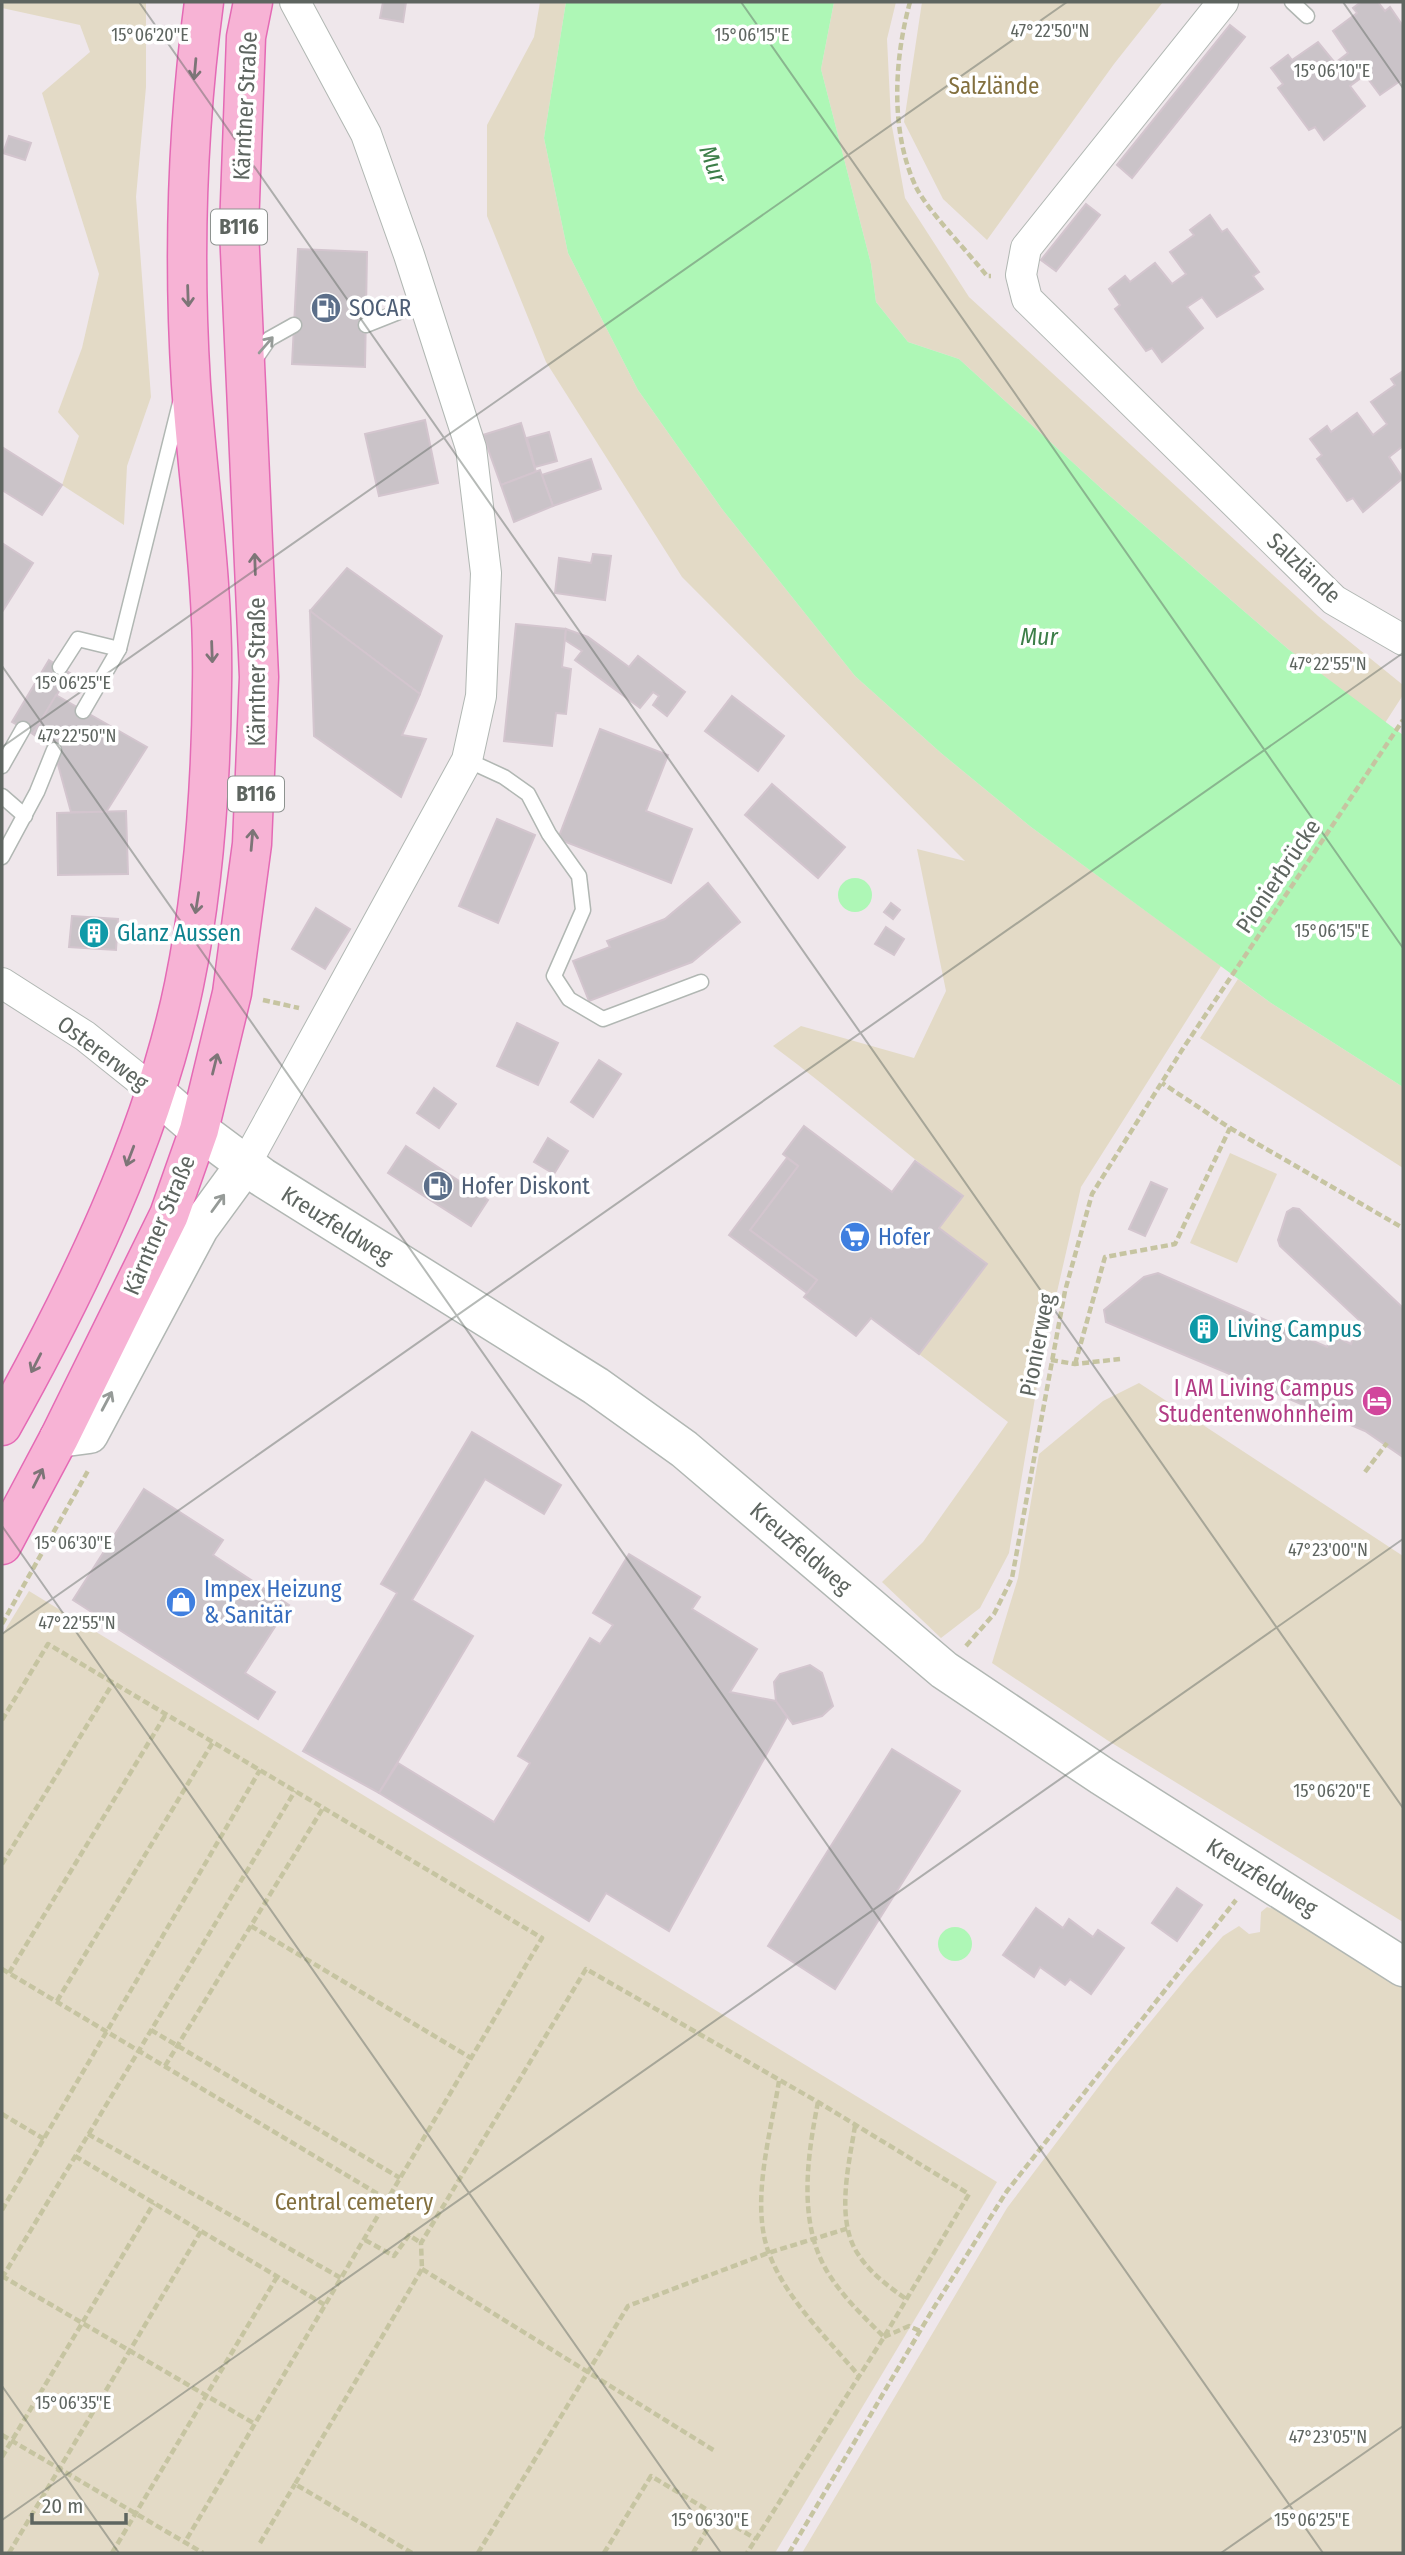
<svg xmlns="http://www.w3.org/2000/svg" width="1405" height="2555" font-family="'Fira Sans Condensed',sans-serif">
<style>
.green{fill:#e3dac6}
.water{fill:#aef7b6}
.building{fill:#cac3c8;stroke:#d3c5ce;stroke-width:2}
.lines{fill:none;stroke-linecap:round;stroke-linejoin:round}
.service-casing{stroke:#b1b7b3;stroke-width:17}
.minor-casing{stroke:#b1b7b3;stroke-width:32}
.secondary-casing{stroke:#b1b7b3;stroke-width:41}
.primary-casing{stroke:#e46ab5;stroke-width:41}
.path{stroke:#c6c4a1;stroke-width:4.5;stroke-dasharray:7 3.5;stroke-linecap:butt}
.service{stroke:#fff;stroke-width:14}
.minor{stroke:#fff;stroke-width:30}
.secondary{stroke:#fff;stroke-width:38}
.primary{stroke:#f7b3d5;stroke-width:38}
.oneway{stroke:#7d7577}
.oneway2{stroke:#969b98}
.ticks{fill:none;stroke:#5e6560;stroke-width:2;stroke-opacity:0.45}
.labels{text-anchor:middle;stroke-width:7;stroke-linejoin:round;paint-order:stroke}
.shield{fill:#fff;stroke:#8e9390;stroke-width:2}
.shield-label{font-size:21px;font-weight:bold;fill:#5e6560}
.park-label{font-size:23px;fill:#83703f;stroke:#fff}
.street-label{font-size:23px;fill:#5e6560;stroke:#fff}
.service-label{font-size:23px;fill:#4e5e75;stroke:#fff;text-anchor:start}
.culture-label{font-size:23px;fill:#0d838f;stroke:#fff;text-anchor:start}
.shop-label{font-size:23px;fill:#366cbe;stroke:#fff;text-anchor:start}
.hotel-label{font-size:23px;fill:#b23c85;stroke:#fff;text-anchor:end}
.water-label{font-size:24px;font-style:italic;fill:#3c7e48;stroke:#fff}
.ticks-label{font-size:18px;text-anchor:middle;fill:#5e6560;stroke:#fff;stroke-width:7;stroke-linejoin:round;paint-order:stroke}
</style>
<rect width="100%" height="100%" fill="#efe7eb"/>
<g class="green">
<path d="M2,2H146V87L136,197L151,397L127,466L124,525L62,485L79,436L58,412L82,348L99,274L42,93L90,52L80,25L2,8Z"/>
<path d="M540,2H566L544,138L568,253L638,390L722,509L855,676L941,753L1031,827L1221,966L1081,1187L1041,1362L1009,1553L980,1608L941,1638L882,1582L923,1542L1008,1422L919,1354L986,1264L939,1228L962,1196C898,1148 838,1094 773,1046L801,1026L914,1058L946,991L917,849L965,861L682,577L546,362L487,216V125L534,37Z"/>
<path d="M834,2H896L887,39L891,121L905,198L969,297L1318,616L1403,685V695L1385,723L1288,649L1103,490L959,359L908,342L876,302L871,264L821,69Z"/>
<path d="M922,2H1163L1114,64L987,240L943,199L904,122Z"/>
<path d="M1238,979L1271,1003L1403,1087V1168L1200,1038Z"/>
<path d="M1230,1153L1277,1174L1237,1263L1190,1243Z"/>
<path d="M1139,1383L1403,1556V1922L1107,1740L992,1663L1018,1578L1039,1454L1103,1401Z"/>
<path d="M29,1591L997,2182L775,2553H2V1635Z"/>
<path d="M1267,1907L1281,1911L1403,1988V2553H802L1007,2208L1115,2065L1188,1976L1223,1936L1239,1926L1249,1934L1260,1932L1261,1912Z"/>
</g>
<g class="water">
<path d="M566,2H834L821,69L871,264L876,302L908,342L959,359L1103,490L1288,649L1403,735V1087L1271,1003L1031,827L941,753L855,676L722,509L638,390L568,253L544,138Z"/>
<circle cx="855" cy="895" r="17"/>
<circle cx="955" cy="1944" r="17"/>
</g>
<g class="building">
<path d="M383,2H406L403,22L380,18Z"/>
<path d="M1361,2H1378L1385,11L1390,7L1403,26V79L1380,95L1365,75L1350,86L1365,106L1324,140L1315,127L1309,130L1278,88L1283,84L1271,68L1288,55L1292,60L1318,42L1335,63L1348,53L1333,31L1357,13L1353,8Z"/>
<path d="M1230,25L1245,37L1132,178L1117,165Z"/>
<path d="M9,136L31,143L25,160L3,153Z"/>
<path d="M1086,204L1100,215L1056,271L1041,260Z"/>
<path d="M1210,215L1222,232L1227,229L1259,272L1253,276L1263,289L1217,317L1202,297L1187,307L1203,328L1162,362L1152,348L1146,351L1115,309L1120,305L1109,289L1125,276L1130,282L1155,263L1172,284L1186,274L1170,252L1194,235L1190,230Z"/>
<path d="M298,249L367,252L365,367L292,364Z"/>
<path d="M1403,371V446L1389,457L1403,478L1363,512L1353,498L1347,501L1317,459L1322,455L1310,439L1327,426L1331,432L1357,413L1373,435L1387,424L1371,402L1395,385L1391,379Z"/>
<path d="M425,420L438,483L379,496L365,434Z"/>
<path d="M521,423L536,472L501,485L483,435Z"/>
<path d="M549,432L557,461L535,467L527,438Z"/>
<path d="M2,447L62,485L42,515L2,490Z"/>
<path d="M591,459L601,489L553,506L542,475Z"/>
<path d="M540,470L553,506L514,522L501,485Z"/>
<path d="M2,543L33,563L2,612Z"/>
<path d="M593,554L611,556L605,600L555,593L559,558L591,563Z"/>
<path d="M347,568L442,636L420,694L310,611Z"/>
<path d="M310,611L420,694L402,735L426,739L401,797L314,736Z"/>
<path d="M516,624L566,629L562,667L571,669L566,714L556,713L552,746L504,741Z"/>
<path d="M566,629L588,637L629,667L638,656L685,692L667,716L653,705L659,696L653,692L640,708L575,660L582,651L565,640Z"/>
<path d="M49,660L70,673L33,734L12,722Z"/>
<path d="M56,695L147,747L106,812H71L54,750L33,734Z"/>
<path d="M732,696L784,736L758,771L705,731Z"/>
<path d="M600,729L668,755L646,811L692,829L671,883L558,839Z"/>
<path d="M772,784L845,847L818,878L745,815Z"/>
<path d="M126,811L128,874L58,875L57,813Z"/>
<path d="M497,819L535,835L498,923L459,906Z"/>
<path d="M708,883L740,922L692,962L589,1001L573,961L610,947L607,941L665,919Z"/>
<path d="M891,903L900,910L893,919L884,912Z"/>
<path d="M316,908L350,929L325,969L292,949Z"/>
<path d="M72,916L118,919L116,950L69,947Z"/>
<path d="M886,927L904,939L894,955L875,944Z"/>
<path d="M517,1023L558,1043L538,1085L497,1066Z"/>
<path d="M599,1060L621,1074L593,1117L571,1102Z"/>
<path d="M434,1088L456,1104L439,1128L417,1113Z"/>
<path d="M804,1126L892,1192L915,1161L963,1196L939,1228L987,1264L919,1354L871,1318L856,1336L804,1297L817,1280L750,1230L798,1166L783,1154Z"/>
<path d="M548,1138L568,1151L554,1174L534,1162Z"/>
<path d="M406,1146L488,1200L471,1226L388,1173Z"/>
<path d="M787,1158L798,1166L750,1230L817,1280L807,1293L729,1235Z"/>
<path d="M1151,1182L1167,1189L1145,1236L1129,1229Z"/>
<path d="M1293,1208L1299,1209L1403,1308V1457L1365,1431L1106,1322L1104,1310L1144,1277L1158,1273L1327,1347L1332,1335L1351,1344L1359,1320L1280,1246L1278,1240L1287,1212Z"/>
<path d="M472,1432L561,1485L544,1514L485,1479L412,1600L473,1636L379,1793L303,1751L397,1593L381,1584Z"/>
<path d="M144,1489L223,1540L213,1555L289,1605L245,1673L275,1692L258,1719L73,1600Z"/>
<path d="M629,1554L700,1597L692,1609L757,1649L730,1692L776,1701L787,1717L669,1931L606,1893L589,1921L379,1793L398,1763L494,1822L530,1763L518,1756L590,1638L600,1644L613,1625L593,1613Z"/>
<path d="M810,1665L822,1673L833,1706L822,1716L793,1724L776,1701L774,1682L780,1674Z"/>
<path d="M892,1749L960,1791L835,1989L768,1946Z"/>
<path d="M1177,1888L1202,1905L1177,1941L1152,1923Z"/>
<path d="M1036,1908L1063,1928L1069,1919L1093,1937L1098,1930L1124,1948L1091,1994L1070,1979L1065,1985L1040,1967L1034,1977L1003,1955Z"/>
</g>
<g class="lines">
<g class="service-casing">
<g id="service">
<path d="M1292,2L1307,16"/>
<path d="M366,325L424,302"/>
<path d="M254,361L269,339L294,325"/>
<path d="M60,667L78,639L119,649"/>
<path d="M83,711L119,649L180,403"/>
<path d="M467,760L504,777L528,794L549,834L579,876L583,910L554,976L569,999L603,1019L701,982"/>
<path d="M2,766L23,729"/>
<path d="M2,796L25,816"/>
<path d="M2,857L37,792L54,750"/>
</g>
</g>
<g class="minor-casing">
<g id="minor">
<path d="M1223,2L1026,248L1021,275L1027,299L1334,600L1403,640"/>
<path d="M2,983L85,1036L155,1092"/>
<path d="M245,1165L467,760L481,696L486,573L471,448L409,255L366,134L295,2"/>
</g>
</g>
<g class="secondary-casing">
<g id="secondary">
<path d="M155,1092L199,1130L262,1177L596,1386L684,1449L944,1670L1102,1776L1403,1967"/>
<path d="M59,1438L89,1434L199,1228L245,1165"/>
</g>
</g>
<g class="primary-casing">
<g id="primary">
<path d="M2,1426C77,1292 153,1136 184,985C204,888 211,784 212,685C214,584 198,484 191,384C183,255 187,129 204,2"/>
<path d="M2,1545L59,1438L169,1215L199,1130L232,993L252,844L259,677L239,229L246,37L253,2"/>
</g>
</g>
<g class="path">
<path d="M910,2C894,60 890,132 916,187C927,210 969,253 987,276H991"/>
<path d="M263,1000L299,1008"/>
<path d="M1230,1128L1403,1228"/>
<path d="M1051,1360L1075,1364L1120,1359"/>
<path d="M1075,1364L1105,1257L1175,1244L1230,1128L1162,1083"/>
<path d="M1365,1472L1387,1443"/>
<path d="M2,1624L89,1469"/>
<path d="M966,1646L994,1614L1012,1578L1065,1291L1092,1194L1182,1050L1403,720"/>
<path d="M2,1720L48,1644L542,1938L185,2542"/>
<path d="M2,1864L113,1683"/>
<path d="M251,1926L471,2058"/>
<path d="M2,1969L388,2200"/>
<path d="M9,1973L166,1714"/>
<path d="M57,2001L213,1742"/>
<path d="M151,2030L400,2178"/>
<path d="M165,2066L323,1808"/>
<path d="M779,2081C771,2133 749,2205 770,2256C788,2301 828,2339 859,2376"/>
<path d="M818,2102C807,2158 797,2226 830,2276C845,2299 865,2318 884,2337"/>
<path d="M2,2114L44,2139"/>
<path d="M855,2126C849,2164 835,2220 858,2254C870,2273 888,2286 906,2299"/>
<path d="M88,2134L341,2278"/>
<path d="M75,2156L325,2305"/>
<path d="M2,2210L260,1770"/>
<path d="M365,2240L394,2256L409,2235L421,2243"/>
<path d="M422,2269L715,2451"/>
<path d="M2,2276L255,2424"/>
<path d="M2,2278L295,1791"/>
<path d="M884,2337L909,2326L920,2331"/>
<path d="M2,2435L203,2553"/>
<path d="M2,2457L154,2203"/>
<path d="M260,2543L295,2484"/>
<path d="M9,2553L201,2231"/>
<path d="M112,2553L277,2277"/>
<path d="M412,2553L295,2484L422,2269L421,2243L586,1969L818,2102L969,2194L884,2337L747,2553"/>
<path d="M478,2553L628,2306L768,2253L849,2228"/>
<path d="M604,2553L651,2476L756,2539"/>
<path d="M693,2553L717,2513"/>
<path d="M789,2553L933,2309L1007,2191L1236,1900"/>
</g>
<use href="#service" class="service"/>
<use href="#minor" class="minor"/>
<use href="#secondary" class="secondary"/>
<use href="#primary" class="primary"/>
</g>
<defs><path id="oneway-shaft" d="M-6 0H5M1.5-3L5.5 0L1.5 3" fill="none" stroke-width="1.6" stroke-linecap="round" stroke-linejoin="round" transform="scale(1.75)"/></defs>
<g class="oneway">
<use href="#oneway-shaft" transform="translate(195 69) rotate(95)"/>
<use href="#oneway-shaft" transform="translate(188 296) rotate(88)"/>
<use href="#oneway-shaft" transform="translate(255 564) rotate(-92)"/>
<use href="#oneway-shaft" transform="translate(212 652) rotate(88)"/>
<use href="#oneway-shaft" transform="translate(252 840) rotate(-85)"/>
<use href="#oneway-shaft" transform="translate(197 903) rotate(99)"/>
<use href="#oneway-shaft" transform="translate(215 1064) rotate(-76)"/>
<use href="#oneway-shaft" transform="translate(130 1156) rotate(111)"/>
<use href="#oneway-shaft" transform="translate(36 1363) rotate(117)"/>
<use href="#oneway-shaft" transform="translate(38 1478) rotate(-63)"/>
</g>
<g class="oneway2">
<use href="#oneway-shaft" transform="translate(266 345) rotate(-49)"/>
<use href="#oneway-shaft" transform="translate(218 1203) rotate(-54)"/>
<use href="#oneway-shaft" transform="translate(107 1401) rotate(-62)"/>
</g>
<path class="ticks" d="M139,2L1403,1808M741,2L1403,948M1343,2L1403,88M2,666L1323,2553M2,747L1067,2M2,1526L721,2553M2,1634L1403,653M2,2386L119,2553M2,2520L1403,1539M1221,2553L1403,2426"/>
<defs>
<g id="fuel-disc" transform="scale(1.575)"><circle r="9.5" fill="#5c6f8a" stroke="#fff"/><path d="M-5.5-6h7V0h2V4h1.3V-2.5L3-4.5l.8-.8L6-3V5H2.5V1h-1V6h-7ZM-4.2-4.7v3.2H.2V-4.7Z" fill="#fff"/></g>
<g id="building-disc" transform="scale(1.575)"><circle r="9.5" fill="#0f9aa8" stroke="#fff"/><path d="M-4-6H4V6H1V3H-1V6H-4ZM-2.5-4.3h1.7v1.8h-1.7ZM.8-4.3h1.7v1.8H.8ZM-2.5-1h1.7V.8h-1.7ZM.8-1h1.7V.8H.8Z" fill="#fff"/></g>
<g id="supermarket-disc" transform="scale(1.575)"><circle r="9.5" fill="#3f7fe0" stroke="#fff"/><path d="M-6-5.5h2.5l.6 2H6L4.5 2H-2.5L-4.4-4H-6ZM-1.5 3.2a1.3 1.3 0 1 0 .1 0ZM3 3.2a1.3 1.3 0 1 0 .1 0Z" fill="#fff"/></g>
<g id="hotel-disc" transform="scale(1.575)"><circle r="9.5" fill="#d1479c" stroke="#fff"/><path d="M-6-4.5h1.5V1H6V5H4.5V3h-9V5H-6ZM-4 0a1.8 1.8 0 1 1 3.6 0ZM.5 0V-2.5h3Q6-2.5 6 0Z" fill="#fff"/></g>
<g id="shop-disc" transform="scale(1.575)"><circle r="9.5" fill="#3f7fe0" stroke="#fff"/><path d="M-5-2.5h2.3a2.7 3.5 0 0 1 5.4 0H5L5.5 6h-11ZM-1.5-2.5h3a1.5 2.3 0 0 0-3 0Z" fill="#fff"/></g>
</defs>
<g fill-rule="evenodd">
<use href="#fuel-disc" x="326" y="308"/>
<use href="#building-disc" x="94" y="933"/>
<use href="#fuel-disc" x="438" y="1186"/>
<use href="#supermarket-disc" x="855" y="1237"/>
<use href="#building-disc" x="1204" y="1329"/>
<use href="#hotel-disc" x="1377" y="1401"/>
<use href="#shop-disc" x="181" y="1602"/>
</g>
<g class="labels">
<g class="shield">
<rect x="211" y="209.5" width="56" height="35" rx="5"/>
<rect x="228" y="776.5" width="56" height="35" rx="5"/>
</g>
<g class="shield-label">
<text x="239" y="234">B116</text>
<text x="256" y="801">B116</text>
</g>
<g class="park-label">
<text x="994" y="94">Salzlände</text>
<text x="354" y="2210">Central cemetery</text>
</g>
<g class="street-label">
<text transform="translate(245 106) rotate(-87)" y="8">Kärntner Straße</text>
<text transform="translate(1304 568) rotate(43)" y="8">Salzlände</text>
<text transform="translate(257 672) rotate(-90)" y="8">Kärntner Straße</text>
<text transform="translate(1278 876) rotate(-56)" y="8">Pionierbrücke</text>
<text transform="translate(103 1053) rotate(37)" y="8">Ostererweg</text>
<text transform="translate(159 1225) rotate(-67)" y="8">Kärntner Straße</text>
<text transform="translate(337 1225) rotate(32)" y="8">Kreuzfeldweg</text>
<text transform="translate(1037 1345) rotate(-79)" y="8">Pionierweg</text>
<text transform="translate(801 1548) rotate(41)" y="8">Kreuzfeldweg</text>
<text transform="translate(1262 1877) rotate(32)" y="8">Kreuzfeldweg</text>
</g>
<g class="service-label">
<text x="349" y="316">SOCAR</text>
<text x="461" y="1194">Hofer Diskont</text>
</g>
<g class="culture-label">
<text x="117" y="941">Glanz Aussen</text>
<text x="1227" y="1337">Living Campus</text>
</g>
<g class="shop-label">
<text x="878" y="1245">Hofer</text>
<text x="204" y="1597">Impex Heizung<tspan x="204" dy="26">&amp; Sanitär</tspan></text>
</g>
<g class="hotel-label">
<text x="1354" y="1396">I AM Living Campus<tspan x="1354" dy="26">Studentenwohnheim</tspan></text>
</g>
<g class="water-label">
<text transform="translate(713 164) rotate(70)" y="8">Mur</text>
<text x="1039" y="645">Mur</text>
</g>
</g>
<g class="ticks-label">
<text x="1050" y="37">47°22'50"N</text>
<text x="150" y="41">15°06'20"E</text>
<text x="752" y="41">15°06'15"E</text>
<text x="1332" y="77">15°06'10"E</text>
<text x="1328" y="670">47°22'55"N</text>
<text x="73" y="689">15°06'25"E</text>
<text x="77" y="742">47°22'50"N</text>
<text x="1332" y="937">15°06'15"E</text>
<text x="73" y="1549">15°06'30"E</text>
<text x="1328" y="1556">47°23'00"N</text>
<text x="77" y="1629">47°22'55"N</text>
<text x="1332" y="1797">15°06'20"E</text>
<text x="73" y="2409">15°06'35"E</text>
<text x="1328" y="2443">47°23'05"N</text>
<text x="710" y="2526">15°06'30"E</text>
<text x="1312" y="2526">15°06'25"E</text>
</g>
<rect width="1405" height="2555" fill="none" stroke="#5e6560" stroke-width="7"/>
<path d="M32 2513v10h94v-10" fill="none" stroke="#5e6560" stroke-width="3.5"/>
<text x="42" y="2513" font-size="21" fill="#5e6560" stroke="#ffffff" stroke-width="5" paint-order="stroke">20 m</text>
</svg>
